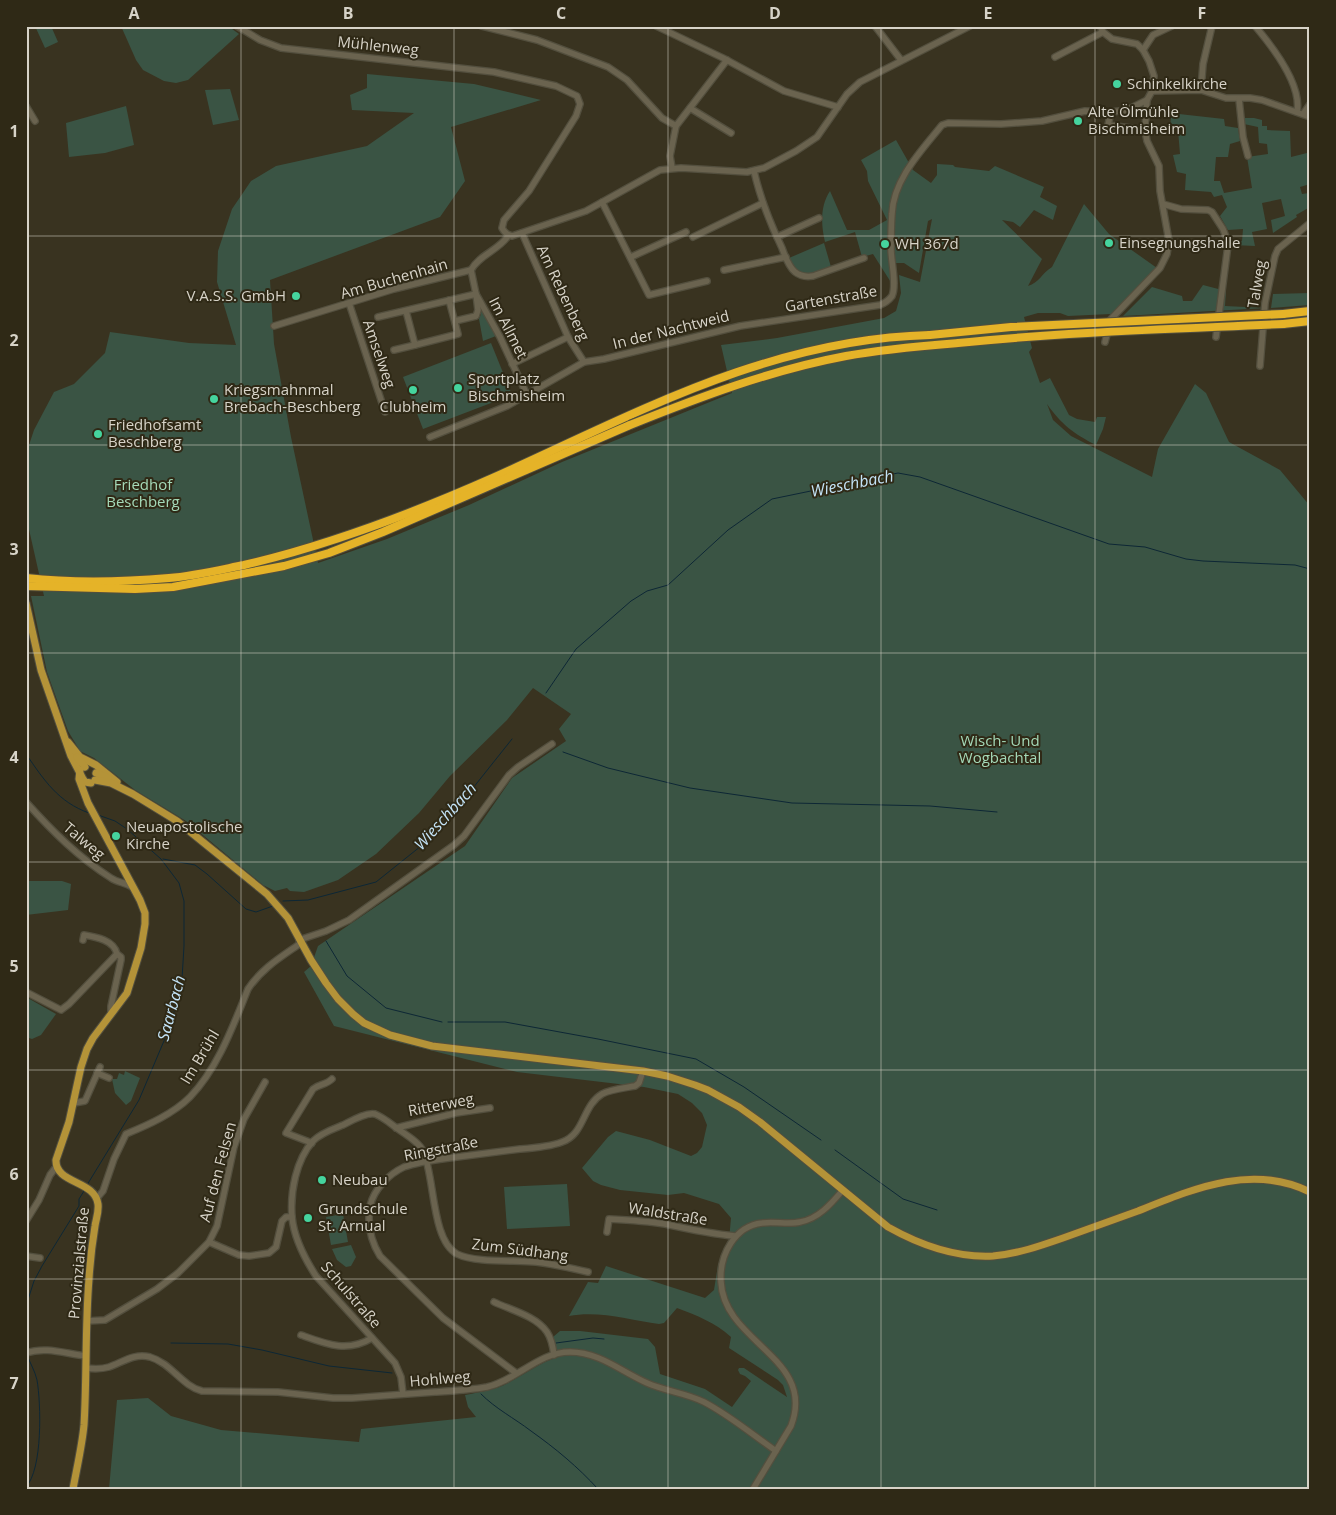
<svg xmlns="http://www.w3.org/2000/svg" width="1336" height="1515" font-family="'Open Sans',sans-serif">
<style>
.green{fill:#3a5444}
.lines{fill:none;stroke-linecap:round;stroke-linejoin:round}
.stream{stroke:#0d2735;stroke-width:1}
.minor-casing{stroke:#534f3e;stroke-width:8}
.major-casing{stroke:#534f3e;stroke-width:9}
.highway-casing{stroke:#534f3e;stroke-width:10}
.minor{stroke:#6a634f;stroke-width:5.5}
.major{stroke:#b49338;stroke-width:7}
.highway{stroke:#e5b328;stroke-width:8}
.highway-bridge-casing{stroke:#534f3e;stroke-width:10;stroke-linecap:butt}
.highway-bridge{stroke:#e5b328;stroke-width:8}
.grid{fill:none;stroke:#d7d3c8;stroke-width:1;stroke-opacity:0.55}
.poi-dot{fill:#45d49e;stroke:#2f2916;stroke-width:2}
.labels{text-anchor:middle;stroke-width:4;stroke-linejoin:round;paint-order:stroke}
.street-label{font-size:15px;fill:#d7d3c8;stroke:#2f2916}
.poi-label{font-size:15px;fill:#d7d3c8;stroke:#2f2916;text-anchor:start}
.park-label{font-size:15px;fill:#a4d9b8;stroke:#2f2916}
.water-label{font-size:16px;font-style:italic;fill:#c4e4f8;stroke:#2f2916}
.neatline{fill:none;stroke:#d7d3c8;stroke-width:2}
.grid-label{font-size:16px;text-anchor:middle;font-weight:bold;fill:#d7d3c8}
</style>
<rect width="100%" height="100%" fill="#393320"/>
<g class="green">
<path d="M35,26H51L58,42L45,48Z"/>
<path d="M121,26H228L239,34L188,80L176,83L164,81L143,70L136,60Z"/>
<path d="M367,74L474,84L541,100L451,127L465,181L440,217L270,280L274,344L291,437L318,563L387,539L469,505L562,462L732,393L721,345L777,338L884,318L896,311L901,293L899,275L920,282L932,219L928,221L919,273L904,263H891L892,284L873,254L862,257L855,232L825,242C821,225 820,206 830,191L847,230H869L887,220L868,181L867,171L861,160L896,140L913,170L931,183L937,175V164L953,165L955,167L989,171L995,166L1044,187L1040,197L1057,206L1053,220L1034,210L1020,227L1013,222L1002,220L1042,259L1028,286C1039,283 1042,273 1052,267L1084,204L1109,234L1157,268L1111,314L1068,316L1060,313H1038L1024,317L1032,348L1029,352L1040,383L1050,378L1069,415L1077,419L1095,422L1097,417H1106L1103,429L1096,445C1074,434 1061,424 1047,404L1053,420L1071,436L1152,477L1158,449L1195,384L1206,393L1229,442L1280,470L1310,506V1489H109L117,1400L148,1398L171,1416L221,1430L359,1442L361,1429L476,1417L468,1407L465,1395C480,1392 495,1390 508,1383C525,1374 539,1363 558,1357L553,1337L560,1331H580L648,1339L655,1347L660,1374L705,1389L732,1407L751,1381L745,1376L740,1374L738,1370L739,1368H744L787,1397L783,1385L778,1380L729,1348L731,1337C716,1323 696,1315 677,1308L664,1323L659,1324C631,1320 598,1310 569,1316L588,1282L598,1283L606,1266L705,1298L714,1290L718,1265L729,1240L731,1218L719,1204L684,1193L668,1195L620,1190L601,1185L593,1181L582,1168L608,1137L616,1131L650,1140L691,1156L697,1153L702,1147L707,1125L702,1113L692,1103L678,1094L644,1087L517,1072L334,1026L304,972L311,966L318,946L465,846L512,778L566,741L559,729L571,714L533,688L507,720L450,776L419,813L376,854L338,880L304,892L290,891L287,888L275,891L263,885L186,821L135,790L94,758L80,751L68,731L47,672L31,596H44L26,516V454L34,430L54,392L74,384L105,353L110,332L189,343L236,345L217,282L218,251L232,209L251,181L276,166L367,146L414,113L352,110L350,95L367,88Z"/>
<path d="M230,89L239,120L213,125L205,90Z"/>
<path d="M126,106L134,145L105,153L69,157L66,123Z"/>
<path d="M1179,114L1224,119L1225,126L1238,128L1240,141L1230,144L1228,157H1216L1214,181H1220L1224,193L1252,188L1247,157L1268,154L1267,144L1259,143L1258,127L1244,124V118H1254L1262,120V126H1267V130L1290,131L1291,157L1307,153L1310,166V184L1300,187L1302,194L1309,193L1310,207L1296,215L1297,217L1273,233L1271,220L1285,216L1281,199L1262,203L1267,229L1252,232L1255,246L1234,245L1233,241H1242L1243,229L1228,230L1220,216L1227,207L1222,195L1214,197L1211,192L1185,190L1186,174L1177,172L1173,155L1180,154L1178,130H1170L1171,115Z"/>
<path d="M824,243L831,267C812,274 799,280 789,258Z"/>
<path d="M1203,285L1226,291L1225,306L1266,308L1123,316L1152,287L1182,296L1183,301H1192Z"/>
<path d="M1310,293V305L1271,308L1273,294Z"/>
<path d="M482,306L496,336L483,341L479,319L481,314L480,307Z"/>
<path d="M491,343L512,395L423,429L403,377Z"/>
<path d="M26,881H62L71,884L68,910L26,915Z"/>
<path d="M26,997L56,1014L41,1035L32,1039L26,1037Z"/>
<path d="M125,1071L140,1078L131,1101L126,1105L115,1093L112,1079H117L119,1073L124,1075Z"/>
<path d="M567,1184L570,1226L507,1229L504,1187Z"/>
<path d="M343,1214L348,1242L331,1245L326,1217Z"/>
<path d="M351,1245L356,1257L351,1266L346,1267L337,1260L332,1249Z"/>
</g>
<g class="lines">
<g class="stream">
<path d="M546,693L576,649L631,601L647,591L668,585L728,530L772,499L898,473L920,477L1109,544L1145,547L1186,559L1203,561L1295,565L1310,569"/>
<path d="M563,752L608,768L690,788L792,803L930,806L997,812"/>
<path d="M26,754C44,780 58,802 89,813"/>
<path d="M163,859L195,865L207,874L246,909L256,912L273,906"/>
<path d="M283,901L308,900L376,882L426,842L469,793L512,739"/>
<path d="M326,941L347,976L386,1008L442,1022"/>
<path d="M448,1022H505L598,1039L696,1059L744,1087L821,1140"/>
<path d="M835,1150L903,1199L937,1210"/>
<path d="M87,1185L139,1100L169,1029L178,999L182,979L184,946V901L179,883L161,859L127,829L115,821L98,815"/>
<path d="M26,1306L34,1281L42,1266L79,1206V1199L84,1191"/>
<path d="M171,1343L228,1344L262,1350L329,1366L392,1373"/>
<path d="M556,1343L593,1338L604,1339"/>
<path d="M481,1394C496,1409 514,1418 531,1431C555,1448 578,1467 598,1489"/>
<path d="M26,1487C43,1469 41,1403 37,1380C35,1371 30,1363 27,1355"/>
</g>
<g class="minor-casing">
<g id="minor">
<path d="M237,26L260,40L281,48L494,72L556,86L577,96L580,104L576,116L529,191L504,220L502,228L504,231L507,234L512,236L586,211L660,170L681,168L747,172L764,168L796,151L817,137L847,94L860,82L970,26"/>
<path d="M482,26L537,40L608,67L627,80L662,118L676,126"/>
<path d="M656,26L723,58L784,91L838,107"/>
<path d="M875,26L901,60"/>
<path d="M1100,26L1103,32L1112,39L1137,44L1143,50L1149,61L1154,76L1152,91L1147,100L1145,130L1147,141L1159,166L1160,191L1169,241L1167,254L1160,268L1111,319L1105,342"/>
<path d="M1255,26C1272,46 1302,85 1297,112"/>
<path d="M1143,50L1153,35L1172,26"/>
<path d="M1055,57L1103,32"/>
<path d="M1201,90L1203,64L1212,26"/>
<path d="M1152,91L1201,90L1226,98H1250L1262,100L1310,117"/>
<path d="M1239,99L1243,137L1248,156"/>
<path d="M26,106L35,121"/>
<path d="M690,108L731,133"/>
<path d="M1111,112L1108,125L1145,130"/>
<path d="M1303,114L1310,104"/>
<path d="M672,168L670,156L676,126L727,60"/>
<path d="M754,171C760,198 770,223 782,248C785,256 788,266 795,272C800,276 807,277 813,276L864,258"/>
<path d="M602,202L649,295L707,281"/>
<path d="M1163,204L1181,209L1208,210L1212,212L1223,229L1226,237L1228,245L1216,337"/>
<path d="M522,233L568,337L584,362"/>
<path d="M693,237L763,203"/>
<path d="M777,237L819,218"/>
<path d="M631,257L686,232"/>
<path d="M471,270L476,294L500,337L527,395"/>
<path d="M724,270L786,257"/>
<path d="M349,303L385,412"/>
<path d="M406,311L415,345L458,334L449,300"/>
<path d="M378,317L476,294L478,310L476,316L455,321"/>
<path d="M274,326L394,289L471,270C479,255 499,250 508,236"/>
<path d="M394,350L415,345"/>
<path d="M512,364L568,337"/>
<path d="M1260,366L1265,303L1275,256L1278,249L1310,223"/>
<path d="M430,437L507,406L584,362L604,359L740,326L880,305C885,303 889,300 892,296C897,285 891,261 891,249C891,238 891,226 892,214C893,180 921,151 942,125L948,123L1001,124L1042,121L1085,111L1111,112L1127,110L1147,100"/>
<path d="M26,802C52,831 78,857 111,878C118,883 125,882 132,887"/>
<path d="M83,940L84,935C96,937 114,940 117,954"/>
<path d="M299,940L326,931L349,920L454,845L464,836L509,775L518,767L552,744"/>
<path d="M26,992L61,1010L69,1004L117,954L121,957V960L111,1006V1014"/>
<path d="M97,1073L109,1078"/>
<path d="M74,1103L85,1101L100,1067"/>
<path d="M396,1128L456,1113L490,1108"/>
<path d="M312,1143L286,1133L313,1089C319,1084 326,1085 332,1079"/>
<path d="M97,1198L103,1191L114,1159L126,1134C148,1125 173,1114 190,1097C218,1068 233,1026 248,989C262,968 281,957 301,943"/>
<path d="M26,1221L39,1200L50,1175L56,1167"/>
<path d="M607,1232L609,1219C628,1220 646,1221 665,1224C688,1229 711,1234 735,1236"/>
<path d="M209,1242L239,1255L249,1256L269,1253L276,1247L282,1221L286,1217H292"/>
<path d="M26,1256L40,1258"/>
<path d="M494,1302C511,1310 536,1316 547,1332C551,1338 553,1347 554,1355"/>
<path d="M87,1321L105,1320L157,1289L178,1273L209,1242L217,1226L234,1147L244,1119L265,1082"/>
<path d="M301,1335C326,1344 347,1353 372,1338"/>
<path d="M26,1353C46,1346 66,1354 86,1356"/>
<path d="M86,1368C94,1369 102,1369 109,1367C123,1362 134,1353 150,1357C171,1363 182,1386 202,1391L278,1392L333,1398H352C379,1396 407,1394 435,1392C452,1391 470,1390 487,1387C517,1380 539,1352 570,1352C599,1352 622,1372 647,1383C665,1391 686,1393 704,1402C729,1415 753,1435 776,1451"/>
<path d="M516,1373L443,1318L380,1256C370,1240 367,1225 370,1206C374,1189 389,1174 404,1167C418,1162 434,1160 449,1158C473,1155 497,1152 520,1149C534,1148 549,1147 562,1142C585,1134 582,1106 602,1094C611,1089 625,1088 635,1086L639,1083L643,1071"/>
<path d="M403,1394L401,1377L395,1363L316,1276C305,1259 294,1238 292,1217C290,1192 296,1160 313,1141C321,1133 333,1129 343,1125C351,1121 366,1112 375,1114C383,1117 391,1124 398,1129C406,1135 419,1142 423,1151C435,1176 431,1240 457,1254C475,1263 515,1260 536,1262C554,1264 571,1268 588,1272"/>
<path d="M753,1489L791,1426C817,1358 724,1343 721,1282C719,1255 735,1226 762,1223C775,1221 788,1225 800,1222C818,1219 831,1204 842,1191"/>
</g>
</g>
<g class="major-casing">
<g id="major">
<path d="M26,603L41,670L71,756L83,779L85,782L91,783"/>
<path d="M68,742L80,757L96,765L117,782"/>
<path d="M77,757L85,767"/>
<path d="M96,773L108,778"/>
<path d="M95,780L111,783L133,794L177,821L267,894L288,918L311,960L326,983L338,999L353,1014L364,1023L390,1035L432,1046L643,1071L667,1076L695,1085L708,1090L739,1107L760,1122L888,1227C920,1245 955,1258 993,1256C1017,1254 1040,1246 1063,1238C1088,1229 1113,1220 1138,1211C1193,1189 1252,1163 1310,1192"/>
<path d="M73,1489C77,1467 82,1446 84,1425C87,1376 85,1328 89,1279C90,1262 92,1244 95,1226C96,1219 99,1212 98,1204C95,1180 55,1184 56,1160L69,1122L81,1067L87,1049L93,1038L127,993L141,948L145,924V913L140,900L88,803L79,779L80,770"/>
</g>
</g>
<g class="highway-casing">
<g id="highway">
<path d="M1283,314L1310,311"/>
<path d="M1283,324L1310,321"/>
<path d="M26,578C73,583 122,582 169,578C194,576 219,570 244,565C330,545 414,513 495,477C637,413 770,339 930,335"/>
<path d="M26,586L135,589L173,587L284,566L329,553L383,532L630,425"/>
</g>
</g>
<use href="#minor" class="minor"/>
<use href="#major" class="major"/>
<use href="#highway" class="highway"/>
<g class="highway-bridge-casing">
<g id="highway-bridge">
<path d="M930,335L1011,327L1283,314"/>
<path d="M630,425C700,397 771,370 846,356C883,349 921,346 958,343C1066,332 1175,329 1283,324"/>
</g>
</g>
<use href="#highway-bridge" class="highway-bridge"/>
</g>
<path class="grid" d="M241,26V1489M454,26V1489M668,26V1489M881,26V1489M1095,26V1489M26,236H1310M26,445H1310M26,653H1310M26,862H1310M26,1070H1310M26,1279H1310"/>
<g class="poi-dot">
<circle cx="1117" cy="84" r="5"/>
<circle cx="1078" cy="121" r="5"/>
<circle cx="1109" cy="243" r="5"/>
<circle cx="885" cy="244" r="5"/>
<circle cx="296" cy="296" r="5"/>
<circle cx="458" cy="388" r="5"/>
<circle cx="413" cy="390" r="5"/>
<circle cx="214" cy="399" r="5"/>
<circle cx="98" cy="434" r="5"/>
<circle cx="116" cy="836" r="5"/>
<circle cx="322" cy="1180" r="5"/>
<circle cx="308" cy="1218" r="5"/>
</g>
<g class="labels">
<g class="street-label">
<text transform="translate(378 46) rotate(6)" y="5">Mühlenweg</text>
<text transform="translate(394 279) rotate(-16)" y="5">Am Buchenhain</text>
<text transform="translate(1257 284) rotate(-80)" y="5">Talweg</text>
<text transform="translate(563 293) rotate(65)" y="5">Am Rebenberg</text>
<text transform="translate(831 299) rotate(-10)" y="5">Gartenstraße</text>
<text transform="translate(508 328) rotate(63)" y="5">Im Allmet</text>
<text transform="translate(671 330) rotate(-14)" y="5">In der Nachtweid</text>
<text transform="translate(379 354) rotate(71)" y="5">Amselweg</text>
<text transform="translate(84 841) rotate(40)" y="5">Talweg</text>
<text transform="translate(200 1057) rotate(-59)" y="5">Im Brühl</text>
<text transform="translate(441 1105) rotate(-11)" y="5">Ritterweg</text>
<text transform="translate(441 1149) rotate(-11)" y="5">Ringstraße</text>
<text transform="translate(218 1172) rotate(-75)" y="5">Auf den Felsen</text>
<text transform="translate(668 1214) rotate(9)" y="5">Waldstraße</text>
<text transform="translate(520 1250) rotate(7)" y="5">Zum Südhang</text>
<text transform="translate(79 1263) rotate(-85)" y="5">Provinzialstraße</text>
<text transform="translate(351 1295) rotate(49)" y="5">Schulstraße</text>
<text transform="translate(440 1379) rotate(-5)" y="5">Hohlweg</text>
</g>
<g class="poi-label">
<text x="1127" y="89">Schinkelkirche</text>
<text x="1088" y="117">Alte Ölmühle<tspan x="1088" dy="17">Bischmisheim</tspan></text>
<text x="1119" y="248">Einsegnungshalle</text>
<text x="895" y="249">WH 367d</text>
<text x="286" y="301" text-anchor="end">V.A.S.S. GmbH</text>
<text x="468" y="384">Sportplatz<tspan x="468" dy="17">Bischmisheim</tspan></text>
<text x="224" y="395">Kriegsmahnmal<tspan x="224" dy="17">Brebach-Beschberg</tspan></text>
<text x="413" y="412" text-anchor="middle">Clubheim</text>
<text x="108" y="430">Friedhofsamt<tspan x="108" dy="17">Beschberg</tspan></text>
<text x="126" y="832">Neuapostolische<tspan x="126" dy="17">Kirche</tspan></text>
<text x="332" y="1185">Neubau</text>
<text x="318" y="1214">Grundschule<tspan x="318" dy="17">St. Arnual</tspan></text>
</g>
<g class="park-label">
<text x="143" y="490">Friedhof<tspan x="143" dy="17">Beschberg</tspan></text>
<text x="1000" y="746">Wisch- Und<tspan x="1000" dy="17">Wogbachtal</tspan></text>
</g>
<g class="water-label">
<text transform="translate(852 483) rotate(-11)" y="6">Wieschbach</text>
<text transform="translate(445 816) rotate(-48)" y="6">Wieschbach</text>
<text transform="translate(171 1008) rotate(-75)" y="6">Saarbach</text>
</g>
</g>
<rect width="1336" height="1515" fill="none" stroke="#2f2916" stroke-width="55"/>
<rect x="28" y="28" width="1280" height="1460" class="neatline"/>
<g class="grid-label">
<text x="134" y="19">A</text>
<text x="348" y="19">B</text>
<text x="561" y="19">C</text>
<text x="775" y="19">D</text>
<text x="988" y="19">E</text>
<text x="1202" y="19">F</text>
<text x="14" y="137">1</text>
<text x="14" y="346">2</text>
<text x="14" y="555">3</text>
<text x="14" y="763">4</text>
<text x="14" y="972">5</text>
<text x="14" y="1180">6</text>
<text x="14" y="1389">7</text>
</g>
</svg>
